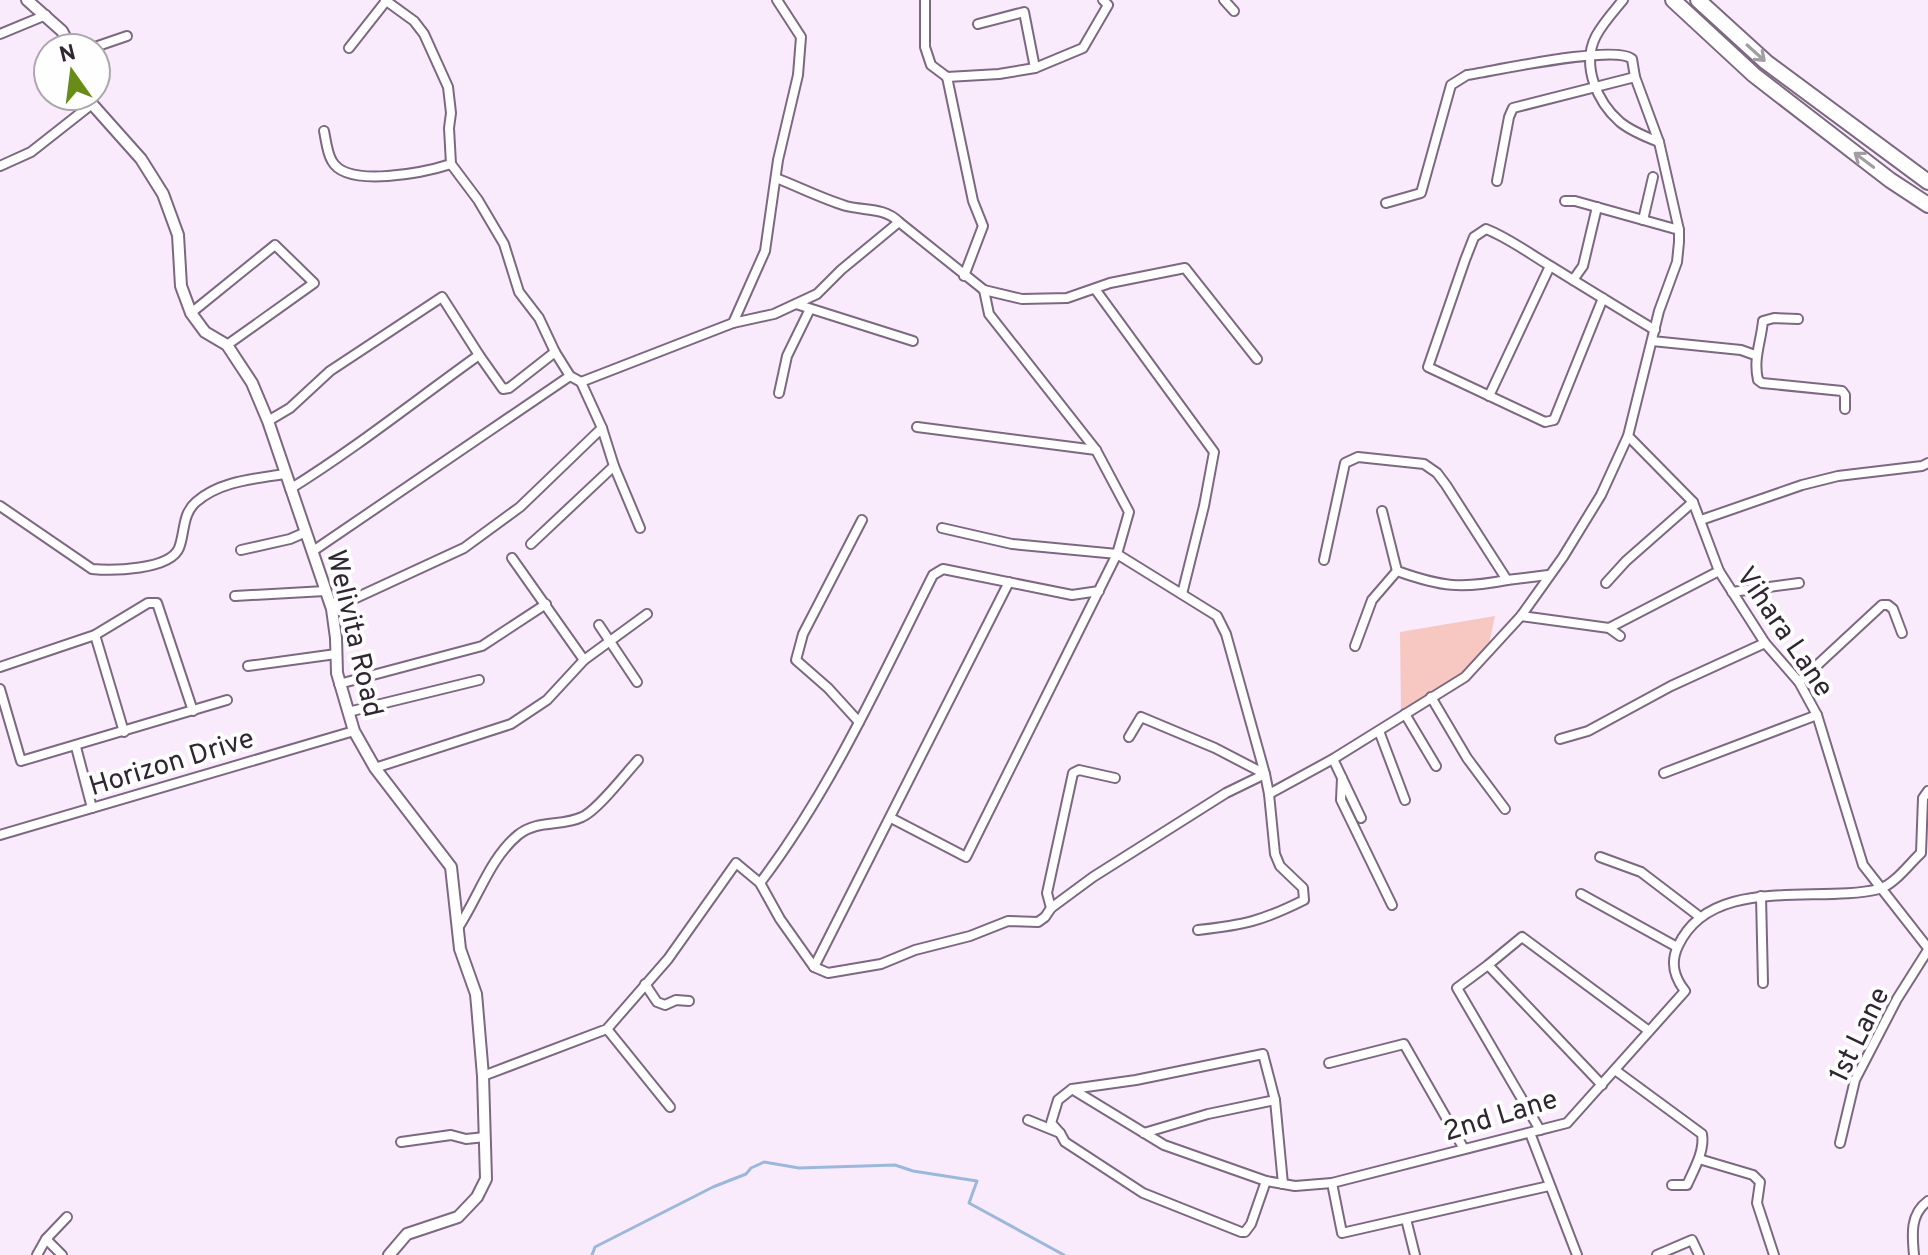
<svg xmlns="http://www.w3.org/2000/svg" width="1928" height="1255" font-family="Overpass,sans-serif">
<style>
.green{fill:#f7c7c1}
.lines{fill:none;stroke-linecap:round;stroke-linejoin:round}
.stream{stroke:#9bb8da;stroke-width:3}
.minor-casing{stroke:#7c6881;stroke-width:12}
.tertiary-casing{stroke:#7c6881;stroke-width:14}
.motorway-casing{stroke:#7c6881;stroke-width:18}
.minor{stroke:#fff;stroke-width:8}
.tertiary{stroke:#fff;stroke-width:10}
.motorway{stroke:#fff;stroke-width:14}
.oneway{stroke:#a19da2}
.labels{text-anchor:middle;stroke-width:8;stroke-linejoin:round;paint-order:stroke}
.street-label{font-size:28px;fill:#2f2631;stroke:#fefefe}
</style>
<rect width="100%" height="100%" fill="#f9ebfc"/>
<path class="green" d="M1495,616L1488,648L1462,674L1401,712L1400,632Z"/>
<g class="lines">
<path class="stream" d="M592,1255L595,1247L713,1187L746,1174L751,1168L764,1162L799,1168L895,1165L913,1171L977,1181L969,1203L1064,1255"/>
<g class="minor-casing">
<g id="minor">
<path d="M385,0L414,21L424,34L448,87L451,113L449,128L451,164"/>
<path d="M925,0V47L931,65L947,77"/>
<path d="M1224,0L1234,11"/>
<path d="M1623,0C1614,11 1603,23 1596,36C1581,65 1597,102 1620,122C1631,131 1646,137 1659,142"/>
<path d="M978,24L1024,12L1035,68"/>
<path d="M0,34L46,15"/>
<path d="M92,48L127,36"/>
<path d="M349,48L386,1"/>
<path d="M324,131C326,140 327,153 332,161C347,189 426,172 451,164"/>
<path d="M0,166L31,152L92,104"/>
<path d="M776,178C799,187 823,199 846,206C865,211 884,207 899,222"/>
<path d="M1497,181L1509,117L1513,108L1635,77"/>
<path d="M1565,201H1575L1679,230"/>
<path d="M1643,220L1653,177"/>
<path d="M964,276L983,226L973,201L947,77L999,74L1035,68L1083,48L1108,5L1103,0"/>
<path d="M1573,280L1583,266L1597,207"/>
<path d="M1095,289L1214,452L1204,506L1182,594"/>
<path d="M1603,298L1554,420L1545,422L1428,367L1465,260L1474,237L1486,229C1509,238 1530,254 1552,267C1586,288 1620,309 1655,330"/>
<path d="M796,304L913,341"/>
<path d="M191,313L275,245L314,283L227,345"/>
<path d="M1798,319L1774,318L1763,321C1761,342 1753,359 1758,380L1762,383L1842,391L1845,395V409"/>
<path d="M733,323L774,314L817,294L841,270L899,222L984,290L1022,299L1067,298L1110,283L1185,268L1257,359"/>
<path d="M1652,341L1741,350L1755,355"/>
<path d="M479,355L503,389L509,388L555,352"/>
<path d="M581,382L733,323L765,251L778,160L798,75L801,37L777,0"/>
<path d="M779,393L787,356L810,309"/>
<path d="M1489,396L1550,266"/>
<path d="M268,421L290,408L330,371L442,297L479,355C416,400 356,448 290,489"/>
<path d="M917,427L1096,450"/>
<path d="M602,428L614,466L640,528"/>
<path d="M1628,436L1693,502L1719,571L1765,643L1799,682L1817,715L1863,865L1928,948"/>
<path d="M0,506L92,569C112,571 170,570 179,548C185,533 182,514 196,502C220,481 254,479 284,474"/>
<path d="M1382,511L1397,571C1442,587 1461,589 1507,580"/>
<path d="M1701,520L1802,485L1838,476L1922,466L1928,463"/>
<path d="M942,528L1012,544L1117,554L1217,616L1226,634L1265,774L1215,748L1141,717L1129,737"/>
<path d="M531,544L614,466"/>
<path d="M241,550L290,539L306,532"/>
<path d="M313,551L570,376"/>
<path d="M1324,560L1345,463L1358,457L1424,464L1437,473L1446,485L1507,580L1548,575"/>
<path d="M1606,583L1626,561L1693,502"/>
<path d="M1732,592L1799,583"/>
<path d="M235,596L325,591"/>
<path d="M332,609L464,548L520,507L602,428L581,382L570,376L555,352L539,318L519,292L504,244L478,200L451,164"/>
<path d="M1521,616L1609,628L1620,636"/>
<path d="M599,625L637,682"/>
<path d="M1609,628L1719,571"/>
<path d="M95,635L124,732"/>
<path d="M1355,646L1372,600L1397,571"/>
<path d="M584,660L647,614"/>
<path d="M248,666L336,654"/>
<path d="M0,667L95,635L148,603H157L193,711"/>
<path d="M1799,682L1882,605H1888L1893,609L1902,633"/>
<path d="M339,684L482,646L546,604"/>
<path d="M0,689L21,761L227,700"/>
<path d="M1431,697L1467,758L1505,809"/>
<path d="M348,712L479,680"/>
<path d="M1405,714L1436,766"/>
<path d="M859,722L828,688L796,660L803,634L862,520"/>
<path d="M1379,731L1405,800"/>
<path d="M1560,739L1588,731L1671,686L1765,643"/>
<path d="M76,747L92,808"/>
<path d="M1333,759L1361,818"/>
<path d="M375,768L511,724L547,700L584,660L512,558"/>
<path d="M1664,773L1817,715"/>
<path d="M1342,778L1341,800L1392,905"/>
<path d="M891,818L966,857L1117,554L1129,512L1096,450L989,314L984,290"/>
<path d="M0,835L354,731"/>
<path d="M1600,857L1641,872L1700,917"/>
<path d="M760,883C832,788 880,680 933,575L943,569L1072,595L1099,591"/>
<path d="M1581,894L1677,947"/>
<path d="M1761,896L1763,983"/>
<path d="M1051,908L1047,893L1073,773L1079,770L1115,778"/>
<path d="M458,928C478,898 490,858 518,835C538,819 561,827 582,817C597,811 626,773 638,760"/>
<path d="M1198,930C1244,925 1262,921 1304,900L1303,888L1280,866L1275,854L1269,794"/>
<path d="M1488,965L1457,988L1540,1130"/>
<path d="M814,967L1009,582"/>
<path d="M645,984L657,1002L665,1005L676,1000L689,1001"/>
<path d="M607,1029L670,1107"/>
<path d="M1329,1063L1404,1044L1464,1149"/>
<path d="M1615,1070L1702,1134C1705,1151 1694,1169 1687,1185H1672"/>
<path d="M483,1076L607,1029L668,959L736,863L760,883L780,919L814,967L828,973L881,964L915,950L970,936L1008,921L1038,922L1045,917L1051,908L1093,877L1226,793L1265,774L1269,794L1333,759L1465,677L1521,616L1563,557L1601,495L1628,436L1659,311L1677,262L1679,242V230L1659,142L1635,77L1632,59C1615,44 1494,71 1467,75L1451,85L1421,193L1386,203"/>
<path d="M1602,1085L1488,965L1522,937L1649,1031"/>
<path d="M1072,1089L1164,1145L1266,1181L1295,1186L1332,1183L1567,1123L1685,991C1674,977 1670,963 1678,946C1711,874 1817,904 1879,889C1894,885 1910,863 1921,853L1923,798L1928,791"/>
<path d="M1028,1120L1060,1133L1065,1142L1143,1193L1241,1232H1245L1251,1224L1266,1181"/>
<path d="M1060,1133L1051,1123L1058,1100L1072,1089L1136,1080L1263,1054L1275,1100L1283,1184"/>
<path d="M1144,1133L1208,1114L1275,1100"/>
<path d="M1530,1133L1577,1255"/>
<path d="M401,1142L451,1135L466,1139L485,1137"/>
<path d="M1840,1143L1855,1080L1897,999L1928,950"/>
<path d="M1699,1159L1753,1175L1760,1182L1757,1203L1774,1255"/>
<path d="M1332,1183L1342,1233L1549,1186"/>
<path d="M1406,1219L1415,1255"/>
<path d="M46,1239L62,1255"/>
<path d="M37,1255L46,1239L67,1217"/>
<path d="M1657,1255L1692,1240L1699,1255"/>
<path d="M1914,1255C1912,1234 1910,1214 1928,1201"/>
</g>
</g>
<g class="tertiary-casing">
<g id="tertiary">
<path d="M27,0L62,31L71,48"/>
<path d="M89,96L92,104L141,159L163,194L178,235L181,286L191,313L205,332L227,345L252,383L268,421L332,609L336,638L337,673L354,731L375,768L451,867L460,949L476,994L477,1005L483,1076L486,1179L477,1197L458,1217L407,1234L389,1255"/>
</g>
</g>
<g class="motorway-casing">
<g id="motorway">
<path d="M1673,0L1754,75L1890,180L1928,205"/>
<path d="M1698,0L1766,62L1928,182"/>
</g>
</g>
<use href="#minor" class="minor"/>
<use href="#tertiary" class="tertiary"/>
<use href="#motorway" class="motorway"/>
</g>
<defs><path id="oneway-shaft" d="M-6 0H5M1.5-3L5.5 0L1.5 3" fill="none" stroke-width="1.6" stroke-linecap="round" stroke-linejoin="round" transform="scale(2)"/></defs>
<g class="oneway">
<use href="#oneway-shaft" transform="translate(1756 53) rotate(42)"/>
<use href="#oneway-shaft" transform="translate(1864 160) rotate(-143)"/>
</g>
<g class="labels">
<g class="street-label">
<text transform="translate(1786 631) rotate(56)" y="10">Vihara Lane</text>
<text transform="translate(356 633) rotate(77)" y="10">Welivita Road</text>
<text transform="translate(171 761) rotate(-17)" y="10">Horizon Drive</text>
<text transform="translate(1858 1034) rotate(-64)" y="10">1st Lane</text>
<text transform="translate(1500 1114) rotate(-17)" y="10">2nd Lane</text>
</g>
</g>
<g transform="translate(72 72) rotate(346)"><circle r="38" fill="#fefefe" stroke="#aba8ac" stroke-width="2"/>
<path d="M0-6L14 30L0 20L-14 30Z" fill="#688d16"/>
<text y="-12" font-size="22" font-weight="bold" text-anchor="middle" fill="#2f2631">N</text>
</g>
</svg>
